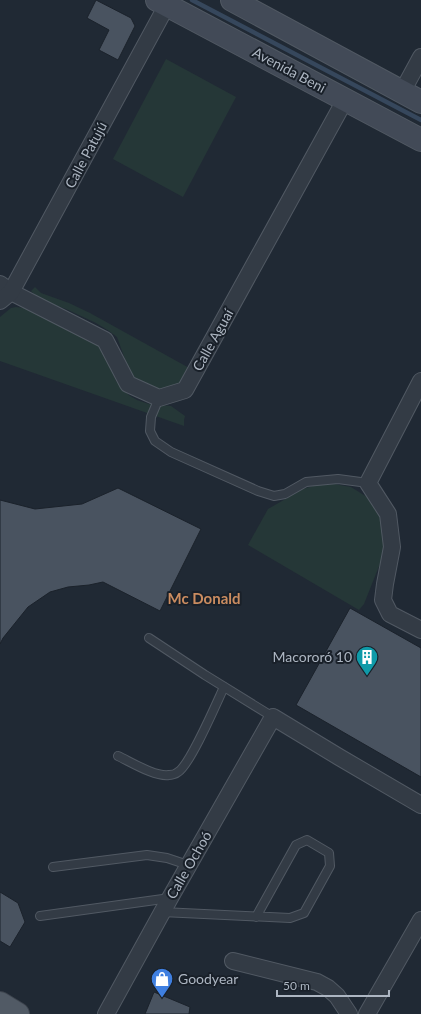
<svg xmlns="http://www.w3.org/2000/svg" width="421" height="1014" font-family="Lato,sans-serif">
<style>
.green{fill:#253737}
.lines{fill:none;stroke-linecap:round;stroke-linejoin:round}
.stream{stroke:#36475c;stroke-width:4.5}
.building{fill:#495360;stroke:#1b222b}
.lane-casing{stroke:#515963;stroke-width:10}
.street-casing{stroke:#515963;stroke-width:18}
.secondary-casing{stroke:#515963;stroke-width:24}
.primary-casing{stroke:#3d444e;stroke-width:24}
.lane{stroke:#333b45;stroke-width:8}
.street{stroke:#333b45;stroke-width:16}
.secondary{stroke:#424a57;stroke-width:22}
.primary{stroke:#515a65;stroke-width:22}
.labels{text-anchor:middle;stroke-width:4;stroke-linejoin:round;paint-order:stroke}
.street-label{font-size:14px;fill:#adb6c2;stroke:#192029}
.poi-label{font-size:14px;fill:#adb6c2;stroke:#192029;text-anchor:end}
.neighbourhood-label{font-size:15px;font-weight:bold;fill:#ca8c60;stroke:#192029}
</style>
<rect width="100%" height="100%" fill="#202934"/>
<g class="green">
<path d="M166,59L236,97L183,197L113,159Z"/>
<path d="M35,287L41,293L69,303L90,313L191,369L181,383L164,390L156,389L136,379L131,373L126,362L117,337L109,331L96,323L66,309L40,300L31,291Z"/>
<path d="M16,307L24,308L92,339L101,347L109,362L116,381L123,390L130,396L137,400L149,404L171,406L185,416L184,420V426L0,361V317L11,308Z"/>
<path d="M334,484L351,487L367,497L378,510L384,532L385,551L364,604L359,610L248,545L268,509L303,489L316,485Z"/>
</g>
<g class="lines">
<path class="stream" d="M192,0L421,120"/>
</g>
<g class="building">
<path d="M96,0L131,18L135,26L118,60L99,50L109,30L87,18Z"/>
<path d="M118,488L201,529L160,611L103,582L89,585L68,587L50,592L28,607L3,638L0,644V500L35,509L82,504Z"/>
<path d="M350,608L421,648V777L296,705Z"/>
<path d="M0,892L18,903L25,922L10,947L0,941Z"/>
<path d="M154,992L190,1007L189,1014H145Z"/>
</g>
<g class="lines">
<g class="lane-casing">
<g id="lane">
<path d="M159,398L151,417L150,431L155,441L171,452L258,491L274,496L285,494L306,482L338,479L368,483"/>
<path d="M149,638L205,675L273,717"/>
<path d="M118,756C131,762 155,777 169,775C171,775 176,774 178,772C190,765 217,702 224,687"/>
<path d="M53,867L147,855L167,858L188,865"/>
<path d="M162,912L290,918L304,913L330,866L329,853L307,840L296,845L256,917"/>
<path d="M40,916L170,898"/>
</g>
</g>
<g class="street-casing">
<g id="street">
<path d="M402,92L421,57"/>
<path d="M0,284L11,292L105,340L128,384L159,398L185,390L345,100"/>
<path d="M0,301L11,292L167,5"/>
<path d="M421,381L368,483L388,514L392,547L385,584L383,600L390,614L421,630"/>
<path d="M233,961L317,982L328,988L337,996L349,1014"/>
<path d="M106,1014L170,898L273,717L339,757L421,805"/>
<path d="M367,1014L421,920"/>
</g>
</g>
<g class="secondary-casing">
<g id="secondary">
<path d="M157,0L421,140"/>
<path d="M232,0L421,102"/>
</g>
</g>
<g class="primary-casing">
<path id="primary" d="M0,1003L18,1014"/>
</g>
<use href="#lane" class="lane"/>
<use href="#street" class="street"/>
<use href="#secondary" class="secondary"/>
<use href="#primary" class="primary"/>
</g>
<defs>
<g id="building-pin" transform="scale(1.15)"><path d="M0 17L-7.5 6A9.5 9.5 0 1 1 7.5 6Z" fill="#0f9aa8" stroke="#192029"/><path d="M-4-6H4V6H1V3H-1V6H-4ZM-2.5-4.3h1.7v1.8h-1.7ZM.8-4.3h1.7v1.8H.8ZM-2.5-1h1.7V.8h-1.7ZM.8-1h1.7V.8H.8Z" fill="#fff"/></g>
<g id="shop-pin" transform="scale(1.15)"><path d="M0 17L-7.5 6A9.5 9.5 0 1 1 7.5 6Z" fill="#3f7fe0" stroke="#192029"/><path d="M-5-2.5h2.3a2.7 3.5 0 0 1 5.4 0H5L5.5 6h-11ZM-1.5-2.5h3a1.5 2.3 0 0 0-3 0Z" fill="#fff"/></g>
</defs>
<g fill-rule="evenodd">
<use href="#building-pin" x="367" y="657"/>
<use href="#shop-pin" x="162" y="979"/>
</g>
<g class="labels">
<g class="street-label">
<text transform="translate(289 70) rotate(28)" y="5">Avenida Beni</text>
<text transform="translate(86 155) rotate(-62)" y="5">Calle Patujú</text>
<text transform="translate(213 340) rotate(-61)" y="5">Calle Aguaí</text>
<text transform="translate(189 865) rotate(-60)" y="5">Calle Ochoó</text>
</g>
<g class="poi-label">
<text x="352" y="662">Macororó 10</text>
<text x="178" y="984" text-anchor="start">Goodyear</text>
</g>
<g class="neighbourhood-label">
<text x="204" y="604">Mc Donald</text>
</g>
</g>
<path d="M277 990v6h112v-6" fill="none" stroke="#adb6c2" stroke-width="2"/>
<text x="283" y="990" font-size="12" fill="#adb6c2" stroke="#192029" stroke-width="3" paint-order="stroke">50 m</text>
</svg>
